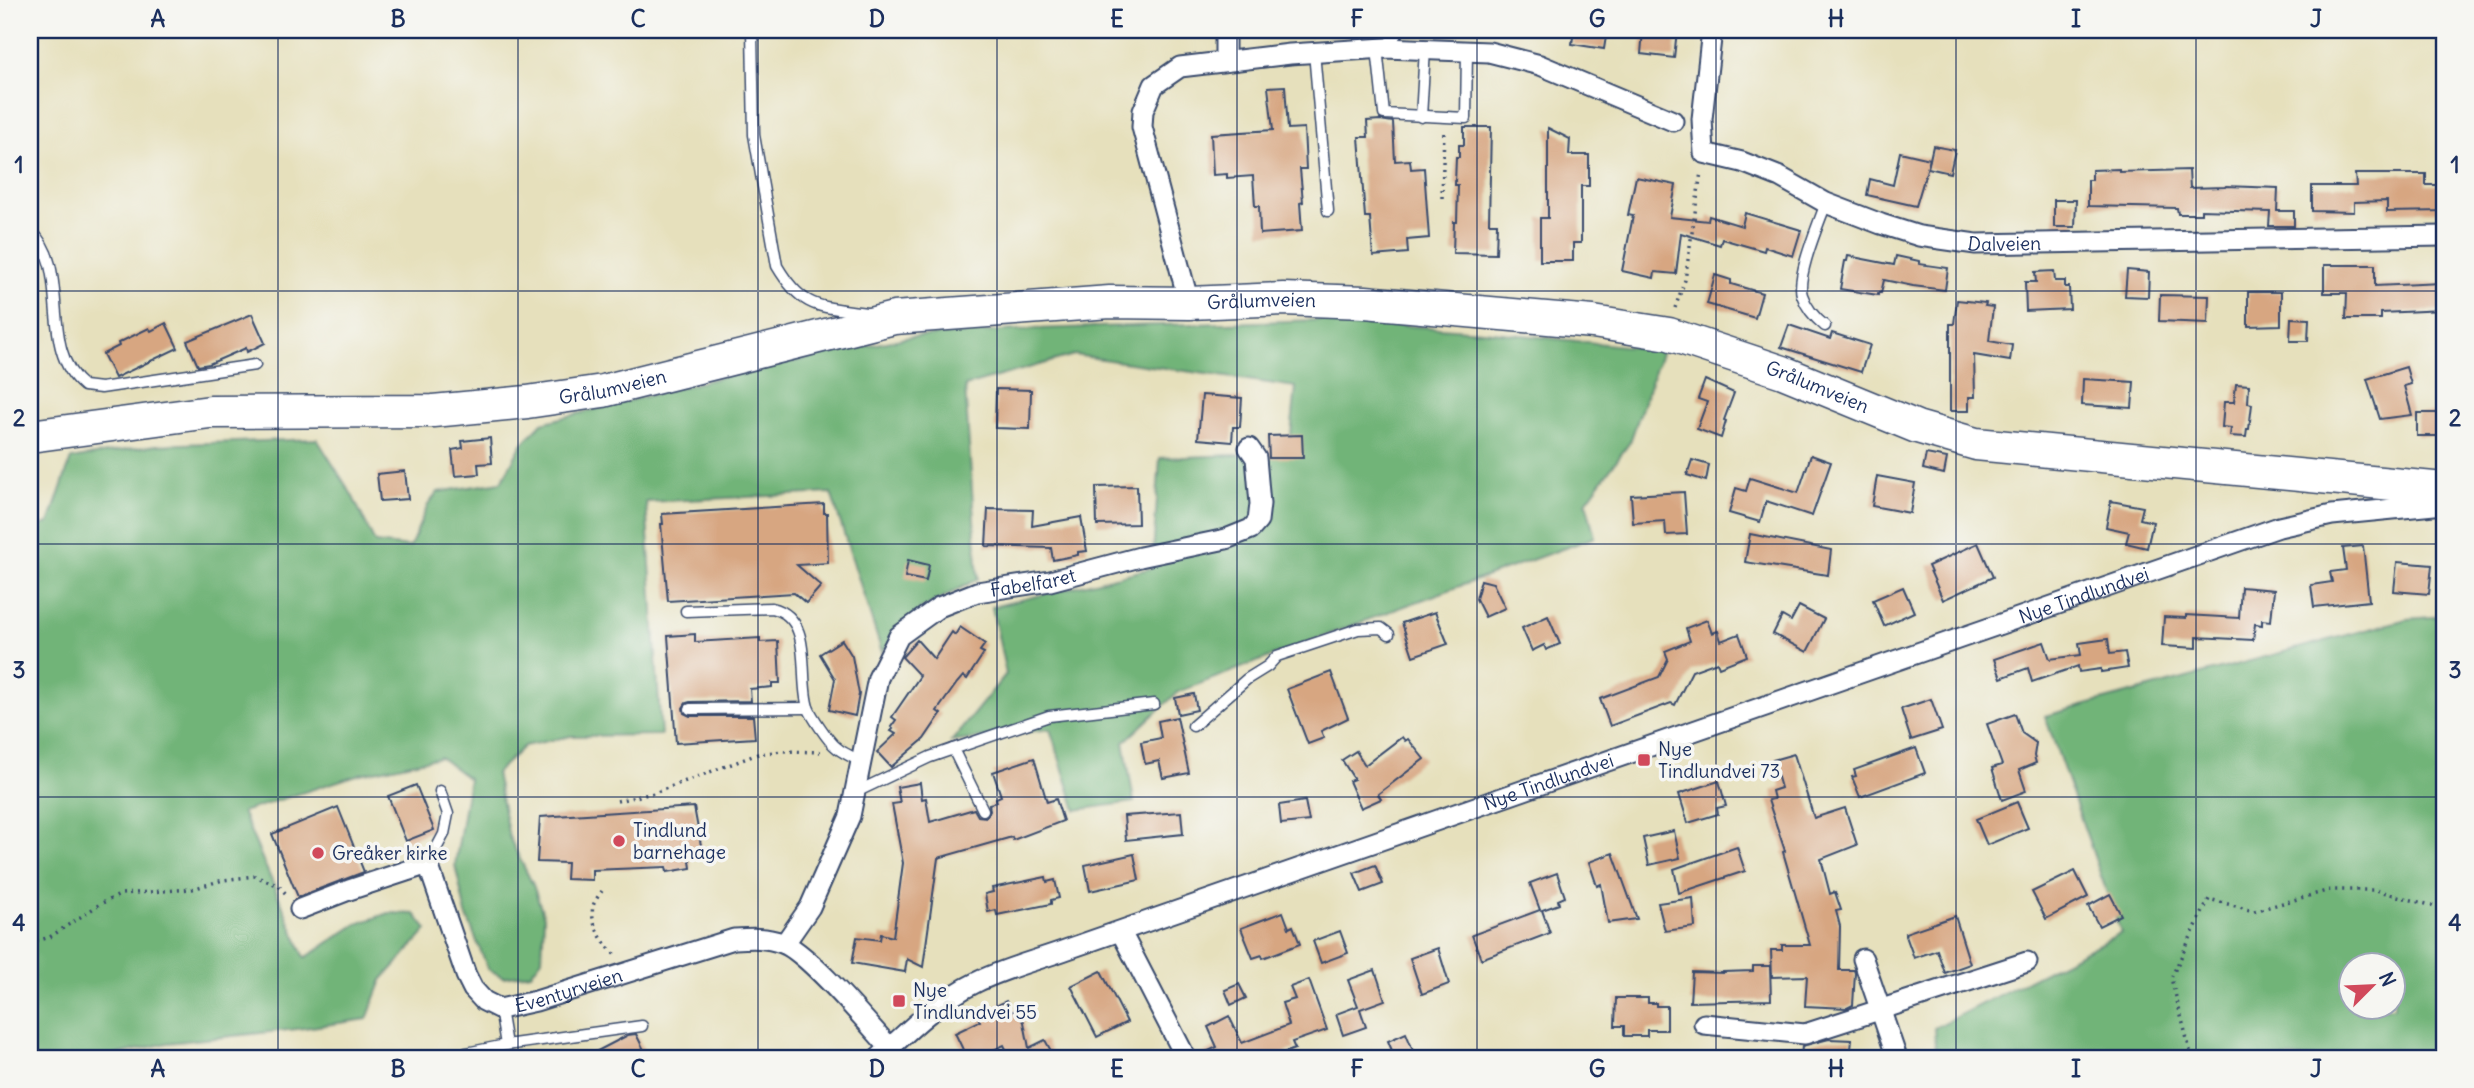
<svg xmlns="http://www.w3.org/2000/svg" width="2474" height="1088" font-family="Delius,sans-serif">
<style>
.forest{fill:#71b478;stroke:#46726b;stroke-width:2;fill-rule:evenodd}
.building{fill:#d7a681}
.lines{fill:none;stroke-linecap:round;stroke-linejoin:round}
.lane-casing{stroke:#394a6c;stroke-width:13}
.street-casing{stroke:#394a6c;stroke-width:23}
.primary-casing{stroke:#394a6c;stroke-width:35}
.path{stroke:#394a6c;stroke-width:3.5;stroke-dasharray:2 5;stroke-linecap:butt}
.lane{stroke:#fff;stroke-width:10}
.street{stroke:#fff;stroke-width:19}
.primary{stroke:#fff;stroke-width:32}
.grid{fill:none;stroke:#1b2f5e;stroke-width:2;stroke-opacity:0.55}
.poi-dot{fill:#d1495b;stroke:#f6f6f2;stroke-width:2.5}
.labels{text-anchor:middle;stroke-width:7;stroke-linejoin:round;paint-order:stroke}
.street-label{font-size:19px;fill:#1b2f5e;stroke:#f6f6f2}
.poi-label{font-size:19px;fill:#1b2f5e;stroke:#f6f6f2;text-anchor:start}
.neatline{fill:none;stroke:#1b2f5e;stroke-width:2.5}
.grid-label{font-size:23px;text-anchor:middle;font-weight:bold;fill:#1b2f5e}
</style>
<rect width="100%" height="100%" fill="#f6f6f2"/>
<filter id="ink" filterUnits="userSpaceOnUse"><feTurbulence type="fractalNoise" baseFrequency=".0143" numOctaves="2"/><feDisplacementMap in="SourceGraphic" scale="14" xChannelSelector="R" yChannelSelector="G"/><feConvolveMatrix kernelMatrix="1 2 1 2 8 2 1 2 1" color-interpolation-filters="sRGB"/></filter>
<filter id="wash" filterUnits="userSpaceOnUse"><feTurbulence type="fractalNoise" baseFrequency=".00686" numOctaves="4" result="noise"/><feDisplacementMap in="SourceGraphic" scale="28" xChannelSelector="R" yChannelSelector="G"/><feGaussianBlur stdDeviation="1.57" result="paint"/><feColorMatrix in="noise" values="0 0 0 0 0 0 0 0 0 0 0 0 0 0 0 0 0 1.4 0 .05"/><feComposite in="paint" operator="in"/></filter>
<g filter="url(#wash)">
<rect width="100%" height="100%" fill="#e6e0bc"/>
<g class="forest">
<path d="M1320,320L1483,331L1662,350L1630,442L1586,502L1595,537L1380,615L1178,692L1124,742L1134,802L1076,810L1050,729L951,742L1006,674L992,607L1152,568L1160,458L1289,453L1296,387L1074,355L965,386L978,579L921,609L882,652L831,493L646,502L661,735L571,736L524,746L496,773L509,837L533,885L544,917L542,959L531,973L503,977L488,969L466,914L455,865L469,779L440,757L360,774L242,812L305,958L357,924L389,913L415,914L427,930L382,980L367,1019L297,1029L167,1043L102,1058H30V529L49,523L71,459L156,445L317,439L352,495L375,543L410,547L428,505L438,492L501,482L522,444L542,423L725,376L910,337L1034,329Z"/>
<path d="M2444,616V1058H1936L1934,1028L2121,933L2045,716L2407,619ZM2352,965H2394V1007H2352Z"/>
</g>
<g id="blocks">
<g class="building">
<path d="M1574,30H1607L1604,49L1572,44Z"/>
<path d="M1643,30H1677L1674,58L1641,54Z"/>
<path d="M1285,86L1288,129L1304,128L1306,169H1300L1303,202L1300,203L1302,231L1260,234L1259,206H1255L1253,176L1227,178V174L1213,175L1211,134L1273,130L1268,87Z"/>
<path d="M1380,120L1393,122L1395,161L1410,160L1411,169L1424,168L1429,238L1407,240L1408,253L1373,256L1370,217H1365L1359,137H1368L1367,121Z"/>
<path d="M1464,127H1491L1489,223H1497L1496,254L1453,253L1454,222H1457L1458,185H1455L1456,157H1459V145H1464Z"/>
<path d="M1548,128L1570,139L1569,155H1589V186H1581V243H1573V261H1540V218H1548Z"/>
<path d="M1933,146L1955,150L1950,173L1928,168Z"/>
<path d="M1900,152L1930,159L1916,206L1867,195L1870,179L1893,185Z"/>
<path d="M2119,169V172L2189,170L2190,188L2225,187L2226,186L2278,188L2277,211H2294V226H2269L2270,212L2201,210V214H2178L2177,208L2088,206V180H2092V170Z"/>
<path d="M2355,174H2426V185H2444V211L2387,212V201L2354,202V212L2312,211V186H2356Z"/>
<path d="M1636,177L1676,185L1670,217L1708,221L1709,216L1742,226L1745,213L1801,230L1793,256L1765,247L1764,251L1722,239L1720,245L1681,233L1676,274L1655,272L1654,278L1622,271L1633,216L1628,215Z"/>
<path d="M2054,200H2076L2075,227H2054Z"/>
<path d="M1848,256L1894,265L1896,256L1919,261V264L1948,268L1945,290L1913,286L1884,280L1881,293H1878V295L1840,289L1845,261H1847Z"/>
<path d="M2324,265H2375V286L2442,283L2443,310L2381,313V319H2346L2347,293H2324Z"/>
<path d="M2127,270L2149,272L2148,297L2125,296Z"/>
<path d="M2054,271L2055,281H2065V287H2069L2070,309L2026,311L2025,282H2036L2035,272Z"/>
<path d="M1715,275L1731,280V284L1762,293L1755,318L1707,304Z"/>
<path d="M2248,292H2281V325L2248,326Z"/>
<path d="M2160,295L2209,296L2208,323L2159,321Z"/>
<path d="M1957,300L1986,303L1985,306L1993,307L1989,341L2012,345L2010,361L1974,355L1975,397H1969V411H1950V324H1954Z"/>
<path d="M252,314L265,343L247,352L246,348L209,364L198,366L187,341Z"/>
<path d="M2291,318L2309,319L2308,341H2290Z"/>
<path d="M166,323L178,348L115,378L103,354L119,346L118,343L149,328L151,331Z"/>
<path d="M1789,325L1830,339L1832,333L1870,345L1861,372L1781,347Z"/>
<path d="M2406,367L2411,384L2404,386L2412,415L2380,419L2367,379Z"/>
<path d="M2083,379L2134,382L2132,408L2082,405Z"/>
<path d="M1705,380L1734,393L1724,420L1726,421L1721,438L1697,429L1707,402L1698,399Z"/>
<path d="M2236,384L2249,385L2248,403L2252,404L2249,429H2247L2246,437L2230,436L2231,428L2222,427L2224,402H2234Z"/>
<path d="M996,389L1031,390L1030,429L995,428Z"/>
<path d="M1202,395L1242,398L1240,427H1233L1232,442L1198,439Z"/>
<path d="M2417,413H2442L2441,436H2417Z"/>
<path d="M1302,435L1303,458H1269L1268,436Z"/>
<path d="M490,438L492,463L478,464L479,474L455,476L452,450L463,448L462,441Z"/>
<path d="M1926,454L1947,458L1944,474L1923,469Z"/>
<path d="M1811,455L1831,462L1812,516L1766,501L1760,522L1729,513L1736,488L1746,491L1750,478L1798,493Z"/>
<path d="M1692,460L1709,465L1706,481L1687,475Z"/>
<path d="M405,471L408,499L380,501L377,474Z"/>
<path d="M1877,476L1915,483L1910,513L1872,506Z"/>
<path d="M1137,486L1138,524L1097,525L1096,487Z"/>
<path d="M1684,492L1687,534L1666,535L1665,521L1633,523L1631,495Z"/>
<path d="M2111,501L2143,507L2140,519L2153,522L2147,548L2126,543L2129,532L2106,527Z"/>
<path d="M824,504V513H827L828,563L797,565L821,586L806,603L794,593L668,601L661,524H663L662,514Z"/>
<path d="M988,509L1033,510L1032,526L1081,517L1087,551L1078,552V555L1053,560L1051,548L986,546Z"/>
<path d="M1750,534L1831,550L1828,575L1745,562Z"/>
<path d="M1978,543L1993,577L1943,600L1928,566Z"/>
<path d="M2363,546L2369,601L2314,607L2311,585L2332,582L2330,572L2346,570L2343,548Z"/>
<path d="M908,560L929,565L926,581L905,577Z"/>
<path d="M2397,562L2432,565L2429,594L2394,591Z"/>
<path d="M1481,580L1493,583L1505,608L1485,617L1476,599Z"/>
<path d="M1903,587L1914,612L1884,626L1873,600Z"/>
<path d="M2241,587L2274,590L2271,621L2262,620V625L2255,624L2253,640L2197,637V648L2162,646L2164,617L2186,618V615L2239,618Z"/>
<path d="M1799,606L1824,619L1807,652L1773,634L1782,616L1791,621Z"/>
<path d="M1435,612L1448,644L1413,656L1402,623Z"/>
<path d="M1548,616L1560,644L1546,650L1544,645L1532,651L1522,628Z"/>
<path d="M1707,620L1712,633L1718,631L1721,641L1739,634L1747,656L1719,667L1717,662L1692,671L1675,705L1671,703L1610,726L1600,699L1659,677L1668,659L1665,651L1690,641L1686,628Z"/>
<path d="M960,627L985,644L980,651L984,653L967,679L963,676L957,683L937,711L941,714L924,739L891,767L877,752L896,734L891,731L893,729L891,727L896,720L892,717L920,676L902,657L917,640L934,659L952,632L955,635Z"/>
<path d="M695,634V642L760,638V642L778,641L780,683H772V687L750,689L751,701L690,702L686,703L683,708L684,713L690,716H753L755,738L676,743L668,636Z"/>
<path d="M2108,639L2110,654L2125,652L2128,668L2101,672V669L2079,672L2078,666L2032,682L2028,668L2001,678L1994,659L2044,642L2050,659L2081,655L2079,643Z"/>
<path d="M842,640L852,656L859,694L855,716L829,710L835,679L820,654Z"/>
<path d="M1331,672L1348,718L1321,731L1324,738L1308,744L1287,689Z"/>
<path d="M1194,694L1197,710L1178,714L1175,698Z"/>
<path d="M1931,699L1942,730L1911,740L1901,709Z"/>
<path d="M2015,714L2022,733L2036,743L2034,756L2036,763L2019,770L2026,791L2002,800L1992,768L2002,765L1987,724Z"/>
<path d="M1177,717L1189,773L1163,778L1159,761L1145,764L1141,742L1161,738L1158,721Z"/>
<path d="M1402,737L1405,741L1408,739L1424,759L1378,794L1381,799L1361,808L1349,781L1354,779L1342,760L1356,751L1365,765Z"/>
<path d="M1916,748L1925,773L1860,797L1852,777L1856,776L1854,770Z"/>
<path d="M1794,754L1814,818L1845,808L1857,845L1821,859L1830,894L1835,892L1841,910L1836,911L1840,926L1839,970H1854L1855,973L1853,1005L1847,1008L1805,1006L1807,976L1772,977L1771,950H1782V945H1810L1783,852L1785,851L1768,800L1774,799L1772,791L1781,788L1773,760Z"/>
<path d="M1034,758L1047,802L1056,799L1063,821L1013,840L1012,837L938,858L923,967L907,959L905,972L852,963L857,937L880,940L881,934L893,937L903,863L892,804L900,803L897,787L920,783L922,799L926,798L930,822L974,809L978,816L986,817L990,811L989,804L997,802L996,798L1001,796L993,772Z"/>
<path d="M1719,781L1726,806L1717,808L1718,814L1688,823L1679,794Z"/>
<path d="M416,785L434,830L406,841L388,796Z"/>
<path d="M1305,801L1309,821L1281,824L1279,805Z"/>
<path d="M2017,802L2028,828L1987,845L1976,819Z"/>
<path d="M338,807L364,872L298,897L272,834Z"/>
<path d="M694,807L702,851L689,854L691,868L667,872L666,867L592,870V880L566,879L567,863L537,862L540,817Z"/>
<path d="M1181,812L1183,834L1126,840L1124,816Z"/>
<path d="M1674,831L1680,858L1649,865L1643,838Z"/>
<path d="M1737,847L1745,871L1679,893L1674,869Z"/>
<path d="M1613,853L1637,919L1608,923L1601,884L1597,886L1589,862Z"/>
<path d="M1134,854L1139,880L1090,891L1085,865Z"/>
<path d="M1375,865L1383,884L1362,892L1354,873Z"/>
<path d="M2075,871L2088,897L2046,919L2032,892Z"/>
<path d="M1557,873L1565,897L1558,900L1559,904L1542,910L1550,933L1481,959L1472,935L1540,910L1530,883Z"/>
<path d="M1046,877L1047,882L1055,880L1059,898L1051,900V904L997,915L996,910L988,912L985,894L993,892L992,888Z"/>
<path d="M2110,894L2121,915L2099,926L2088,906Z"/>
<path d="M1693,898L1695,927L1665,931L1658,903Z"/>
<path d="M1283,912L1289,928L1293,926L1300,944L1263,958L1262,955L1253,958L1241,928Z"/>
<path d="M1955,916L1970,964L1945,973L1937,950L1914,958L1905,933Z"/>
<path d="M1340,931L1348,953L1321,963L1313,941Z"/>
<path d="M1438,948L1449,984L1422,994L1410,958Z"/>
<path d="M1753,966H1770L1771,1000L1690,1002L1692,972L1723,973V972L1753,971Z"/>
<path d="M1375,970L1385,1000L1360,1009L1366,1027L1343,1035L1336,1014L1358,1006L1348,980Z"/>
<path d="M1101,971L1127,1022L1097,1037L1071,986Z"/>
<path d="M1309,980L1327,1030L1292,1042L1295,1049L1270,1058H1198V1056L1217,1047L1208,1027L1229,1016L1242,1043L1289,1025L1282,1003L1295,999L1290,987Z"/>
<path d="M1239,984L1246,998L1231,1005L1225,990Z"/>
<path d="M1616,998H1648V1003H1656V1006H1667V1030H1647V1036H1624V1026H1615Z"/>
<path d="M1006,1001L1011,1012L1018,1009L1024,1022L1029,1048L1045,1040L1055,1058H1008L1010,1057L1004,1045L976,1058H967L955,1033L980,1021L977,1015Z"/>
<path d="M1406,1033L1416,1058H1395L1388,1041Z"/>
<path d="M636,1034L648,1058H584L628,1035Z"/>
<path d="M1829,1039L1852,1040L1850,1058H1801L1802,1046Z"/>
</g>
</g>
</g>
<g filter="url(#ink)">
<use href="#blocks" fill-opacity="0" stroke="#394a6c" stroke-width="2"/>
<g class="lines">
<g class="lane-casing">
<g id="lane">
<path d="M752,30L754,135L777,266C803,310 819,306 866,313"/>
<path d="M1385,47L1400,30"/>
<path d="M1377,48L1384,114L1466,118L1467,51"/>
<path d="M1314,52L1328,211"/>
<path d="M1421,117L1425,49"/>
<path d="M30,230C73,268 37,348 84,386L101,388L255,365"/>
<path d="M1825,326C1815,318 1806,307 1802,295C1796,276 1819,223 1826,203"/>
<path d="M686,611L772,608C815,618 798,676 808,707C811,715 829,742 836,747C842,753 852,756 859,761"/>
<path d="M690,709L808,708"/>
<path d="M1193,726L1247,679L1268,666L1277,656L1358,629L1381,628L1389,634"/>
<path d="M953,749L983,810"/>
<path d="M854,793L930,757L1049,716L1154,704"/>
<path d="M428,864L444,834L448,814L440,791"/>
<path d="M500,1009L506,1045"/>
<path d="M441,1058L506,1045L642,1026"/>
</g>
</g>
<g class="street-casing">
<g id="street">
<path d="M1225,30V61"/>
<path id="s1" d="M1712,30L1702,119L1704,153L1742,162L1780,177L1826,203L1881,224L1919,236L1976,244L2444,236"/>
<path d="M1189,303L1142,127L1143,111L1154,85L1180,67L1290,54L1385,48L1489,52L1540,65L1673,121"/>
<path id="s2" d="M300,909L349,890L428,864L466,975L473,989L484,1001L500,1009L536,1001L734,939C751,938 766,937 782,943C807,951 869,1025 890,1048"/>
<path d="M1121,932L1186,1058"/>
<path id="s3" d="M785,943L810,907L850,816L878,678L899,636L939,607L977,592L1050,581L1140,557L1226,539L1251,529L1258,521L1260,504L1256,458L1249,448"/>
<path d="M1863,959L1897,1058"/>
<path d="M1704,1024L1805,1034L2027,962"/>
<path id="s4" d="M879,1058C910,1029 938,1001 977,982C1005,968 1038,960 1068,949L2279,527L2332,515L2444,504"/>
</g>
</g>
<g class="primary-casing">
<g id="primary">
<path id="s5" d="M30,436L210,412L433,411L527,402L603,391L894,318L1110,302L1189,303L1283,299L1365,302L1593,322L1669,334L1783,372L1917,427L1976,444L2444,489"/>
</g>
</g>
<g class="path">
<path d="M1442,198L1444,130"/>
<path d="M1675,308L1685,280L1701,172"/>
<path d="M617,801L654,793L758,754L782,751L820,752"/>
<path d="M602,891C599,895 594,902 593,906C589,925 605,945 617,957"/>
<path d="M30,943L50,937L100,904L122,894L192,889L223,880L255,876L279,886L287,895"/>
<path d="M2192,1058L2171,978L2209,899L2254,911L2330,890H2376L2444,909"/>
</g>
<use href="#lane" class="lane"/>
<use href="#street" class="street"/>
<use href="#primary" class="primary"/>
</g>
</g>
<path class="grid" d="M278,30V1058M518,30V1058M758,30V1058M997,30V1058M1237,30V1058M1477,30V1058M1716,30V1058M1956,30V1058M2196,30V1058M30,291H2444M30,544H2444M30,797H2444"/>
<g class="poi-dot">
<rect x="1637" y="753" width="14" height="14" rx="3.5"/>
<circle cx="619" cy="841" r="7"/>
<circle cx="318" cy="853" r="7"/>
<rect x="892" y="994" width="14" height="14" rx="3.5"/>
</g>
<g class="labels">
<g class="street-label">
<text dy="7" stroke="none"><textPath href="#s1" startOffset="441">Dalveien</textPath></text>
<text dy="7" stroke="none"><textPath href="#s5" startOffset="1244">Grålumveien</textPath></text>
<text dy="7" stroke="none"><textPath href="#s5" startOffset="586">Grålumveien</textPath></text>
<text dy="7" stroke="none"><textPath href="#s5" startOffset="1811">Grålumveien</textPath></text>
<text dy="7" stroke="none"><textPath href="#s3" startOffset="478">Fabelfaret</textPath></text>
<text dy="7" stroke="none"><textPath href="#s4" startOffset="1297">Nye Tindlundvei</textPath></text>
<text dy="7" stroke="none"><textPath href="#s4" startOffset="730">Nye Tindlundvei</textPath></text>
<text dy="7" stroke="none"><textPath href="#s2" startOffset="374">Eventyrveien</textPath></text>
</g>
<g class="poi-label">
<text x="1658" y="756">Nye<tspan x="1658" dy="22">Tindlundvei 73</tspan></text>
<text x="633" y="837">Tindlund<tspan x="633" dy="22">barnehage</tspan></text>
<text x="332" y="860">Greåker kirke</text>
<text x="913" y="997">Nye<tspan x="913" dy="22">Tindlundvei 55</tspan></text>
</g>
</g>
<rect width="2474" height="1088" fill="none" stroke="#f6f6f2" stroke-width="77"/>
<g transform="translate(2372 986) rotate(66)"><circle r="33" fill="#f6f6f2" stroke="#9ea6b7" stroke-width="2"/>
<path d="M0-5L12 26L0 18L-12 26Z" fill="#d1495b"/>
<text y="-10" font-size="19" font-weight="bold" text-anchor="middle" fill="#1b2f5e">N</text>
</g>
<rect x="38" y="38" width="2398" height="1012" class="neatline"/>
<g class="grid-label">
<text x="158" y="27">A</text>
<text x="398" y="27">B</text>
<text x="638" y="27">C</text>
<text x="877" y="27">D</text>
<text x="1117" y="27">E</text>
<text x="1357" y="27">F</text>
<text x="1597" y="27">G</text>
<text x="1836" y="27">H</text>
<text x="2076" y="27">I</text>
<text x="2316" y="27">J</text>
<text x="19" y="173">1</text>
<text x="2455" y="173">1</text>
<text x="19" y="426">2</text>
<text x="2455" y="426">2</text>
<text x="19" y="678">3</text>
<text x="2455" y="678">3</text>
<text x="19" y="931">4</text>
<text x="2455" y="931">4</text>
<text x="158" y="1077">A</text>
<text x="398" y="1077">B</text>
<text x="638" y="1077">C</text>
<text x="877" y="1077">D</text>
<text x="1117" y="1077">E</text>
<text x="1357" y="1077">F</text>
<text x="1597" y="1077">G</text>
<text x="1836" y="1077">H</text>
<text x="2076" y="1077">I</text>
<text x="2316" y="1077">J</text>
</g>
</svg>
